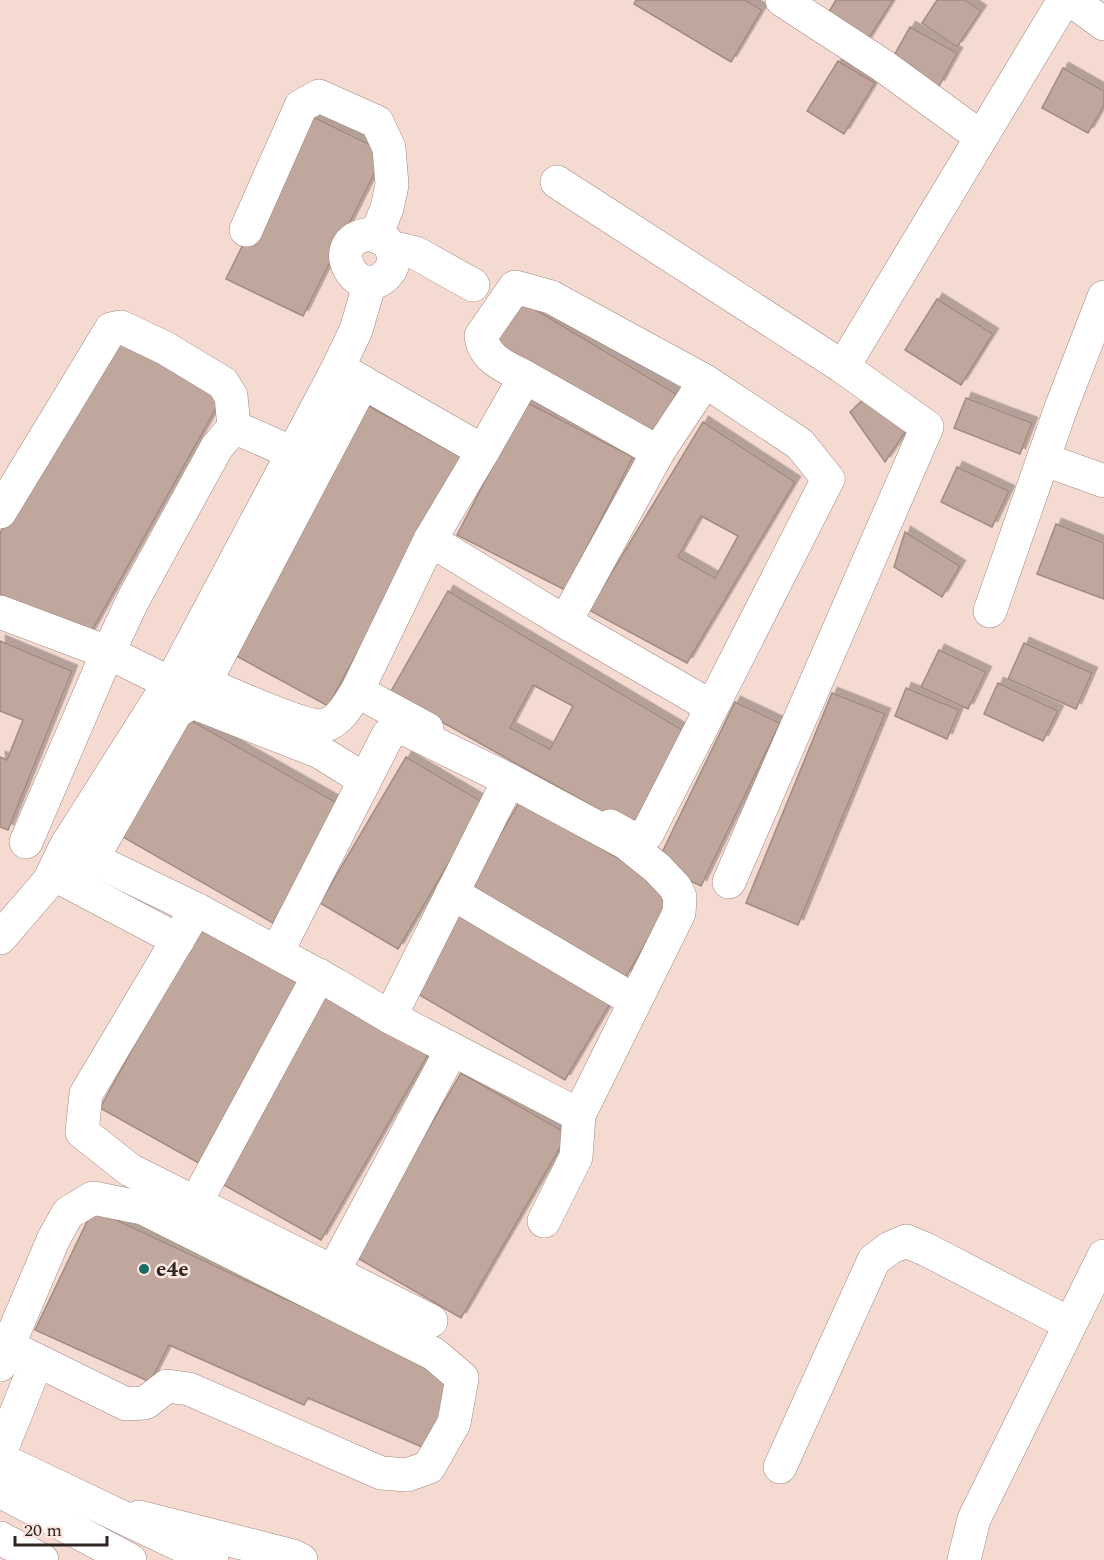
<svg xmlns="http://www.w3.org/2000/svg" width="1104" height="1560" font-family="Spectral,serif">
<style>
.building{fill:#bfa79d;stroke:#a38b82;stroke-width:1.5;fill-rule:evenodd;filter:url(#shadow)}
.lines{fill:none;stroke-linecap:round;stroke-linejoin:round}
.minor-casing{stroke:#a18980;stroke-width:34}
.major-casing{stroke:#a18980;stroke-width:34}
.minor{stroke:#fff;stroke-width:33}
.major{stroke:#fff;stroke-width:33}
.poi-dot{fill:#1d6966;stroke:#fde8e1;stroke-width:2}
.labels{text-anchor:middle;stroke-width:5;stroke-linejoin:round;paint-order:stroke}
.poi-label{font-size:21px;font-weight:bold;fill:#2e2421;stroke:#fde8e1;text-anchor:start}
</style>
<defs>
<filter id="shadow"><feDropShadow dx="5.5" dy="-5.5" stdDeviation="0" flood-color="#0004"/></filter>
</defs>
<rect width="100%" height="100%" fill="#f4dad1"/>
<g class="building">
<path d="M636,0H745L762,10L731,62L634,4Z"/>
<path d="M836,0H893L866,43L825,18Z"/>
<path d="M937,0H965L981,11L957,47L922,23Z"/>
<path d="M910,27L957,53L939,86L892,59Z"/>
<path d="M838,61L875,83L844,134L807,111Z"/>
<path d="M1063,68L1104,91V105L1088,133L1042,108Z"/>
<path d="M307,114L385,152L303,316L226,279Z"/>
<path d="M937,299L993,334L961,385L905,350Z"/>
<path d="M521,301L676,394L657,436L491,342Z"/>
<path d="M111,334L223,396L86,641L0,594V533Z"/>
<path d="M966,398L1032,423L1020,454L954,428Z"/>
<path d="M863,400L912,422L885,462L850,412Z"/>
<path d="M526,402L633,457L565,590L457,535Z"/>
<path d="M365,404L463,458L328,706L229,652Z"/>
<path d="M703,422L795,482L687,663L589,610ZM701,516L738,536L715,578L678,557Z"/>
<path d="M957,467L1009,491L992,527L941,502Z"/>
<path d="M1056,524L1104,543V599L1037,574Z"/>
<path d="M905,532L960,566L942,597L894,567Z"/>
<path d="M448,591L686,732L637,831L390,693ZM533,685L573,706L550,749L510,728Z"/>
<path d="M0,641L72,671L8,830L0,827V757L7,760L23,720L0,711Z"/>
<path d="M1024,643L1092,673L1076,709L1008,679Z"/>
<path d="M939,650L986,672L968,709L921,687Z"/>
<path d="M998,683L1058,711L1043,741L984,714Z"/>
<path d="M906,688L959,710L947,739L895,716Z"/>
<path d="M832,693L885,714L798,925L746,903Z"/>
<path d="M735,702L780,723L701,886L656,865Z"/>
<path d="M183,716L341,805L273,923L116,833Z"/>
<path d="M406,757L484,803L398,949L320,903Z"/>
<path d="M520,801L676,892L626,977L470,886Z"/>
<path d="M459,907L614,997L565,1080L411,990Z"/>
<path d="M200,926L305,984L204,1166L100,1108Z"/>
<path d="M325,990L430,1051L321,1240L215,1180Z"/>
<path d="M461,1073L568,1134L461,1318L354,1256Z"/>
<path d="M93,1209L457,1379L429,1450L308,1398L304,1405L169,1345L150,1382L35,1330Z"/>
</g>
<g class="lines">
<g class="minor-casing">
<g id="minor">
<path d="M782,0L882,65L981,137"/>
<path d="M1071,0L1104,24"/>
<path d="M557,182L843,367L927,427L729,882"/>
<path d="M246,230L301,106L319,96L377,122L389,148L392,185L387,208L376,235"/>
<path d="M391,247C394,257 395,265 388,273C360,307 318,240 371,234L386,241L391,247L416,253L473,285"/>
<path d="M843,367L1064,0"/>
<path d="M338,368L483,451L525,377L658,452L565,622"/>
<path d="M525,377C506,367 484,359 481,336L515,287L551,297L705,381L658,452"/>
<path d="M705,381L800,444L828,479L712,707"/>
<path d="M1043,459L1104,481"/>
<path d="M0,512L111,329L121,327L165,348L223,383L231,396L234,427"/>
<path d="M430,540L565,622L712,707L647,834L641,838L628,836L610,826"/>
<path d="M990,611L1061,408L1104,297"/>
<path d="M0,612L109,653L170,683"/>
<path d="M177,671C203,681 305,731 326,725C341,720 349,703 357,691L427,729"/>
<path d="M205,682L363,382"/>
<path d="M357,691L430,540L483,451"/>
<path d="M26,842L100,670L133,600L217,447L234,427L293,453"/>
<path d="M74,850L196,909L336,985L390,1017L579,1115"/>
<path d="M92,859L176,712L192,702L320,752L365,780L388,735L401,727L509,780L626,843L657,868L675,887L680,897L679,913L579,1115L576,1157L544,1221"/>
<path d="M53,874L178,940"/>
<path d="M452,893L635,1001"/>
<path d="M196,909L86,1094L82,1132L130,1170L431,1321"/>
<path d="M0,938L49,881L66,846L177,671L338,368L356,330L370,282"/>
<path d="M277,952L365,780"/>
<path d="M390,1017L509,780"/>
<path d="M196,1202L319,975"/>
<path d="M333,1272L452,1049"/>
<path d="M0,1365L54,1238L68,1213L93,1198L143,1208L434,1354L462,1378L454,1423L429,1467L407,1475L381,1473L189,1389L167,1386L145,1403L126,1404L8,1346"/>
<path d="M0,1453L37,1361"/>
<path d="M780,1467L874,1260L890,1248L906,1241L927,1250L1070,1324"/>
<path d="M139,1517L293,1556L301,1560"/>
<path d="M964,1560L974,1519L1104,1256"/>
</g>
</g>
<g class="major-casing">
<g id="major">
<path d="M0,1459L212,1560"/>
<path d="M0,1491L130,1560"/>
<path d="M0,1538L42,1560"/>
</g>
</g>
<use href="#minor" class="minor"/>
<use href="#major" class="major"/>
</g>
<circle class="poi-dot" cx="144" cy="1269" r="6"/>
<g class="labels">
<g class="poi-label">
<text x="156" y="1276">e4e</text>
</g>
</g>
<path d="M15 1536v9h92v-9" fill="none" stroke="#2e2421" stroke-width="3"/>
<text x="24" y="1536" font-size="18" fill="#2e2421" stroke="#fde8e1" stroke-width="4.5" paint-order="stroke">20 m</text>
</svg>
